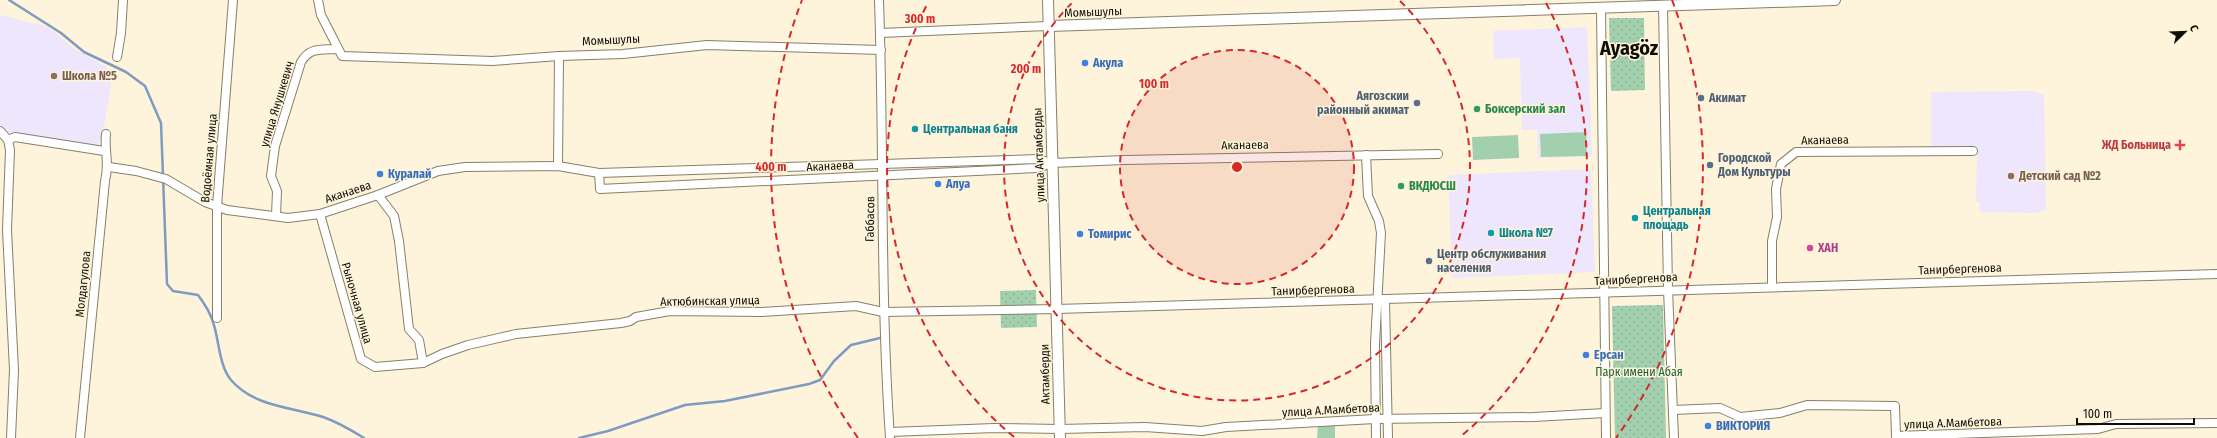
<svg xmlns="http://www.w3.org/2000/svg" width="2217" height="438" font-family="'Fira Sans Condensed',sans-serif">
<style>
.education{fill:#eee6fc}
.grass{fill:url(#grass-dots)}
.garden{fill:#a2cfae}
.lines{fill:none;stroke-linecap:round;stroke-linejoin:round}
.stream{stroke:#7e9bc2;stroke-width:2.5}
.minor-casing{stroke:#877f68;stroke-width:10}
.major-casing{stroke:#877f68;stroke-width:12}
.minor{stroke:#fff;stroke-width:8}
.major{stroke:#fff;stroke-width:10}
.ring{fill:none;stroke:#d62828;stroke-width:2;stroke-dasharray:7 5}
.shop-dot{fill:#3f7fe0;stroke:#fdf4db;stroke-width:1.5}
.education-dot{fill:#8d6e63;stroke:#fdf4db;stroke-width:1.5}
.service-dot{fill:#5c6f8a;stroke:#fdf4db;stroke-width:1.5}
.leisure-dot{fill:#2e9e5b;stroke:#fdf4db;stroke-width:1.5}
.culture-dot{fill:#0f9aa8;stroke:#fdf4db;stroke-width:1.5}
.health-dot{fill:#e0444e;stroke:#fdf4db;stroke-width:1.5}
.hotel-dot{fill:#d1479c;stroke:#fdf4db;stroke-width:1.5}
.labels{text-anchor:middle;stroke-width:3;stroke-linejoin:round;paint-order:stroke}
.street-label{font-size:12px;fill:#100d05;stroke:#fdf4db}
.shop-label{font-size:12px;font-weight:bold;fill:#366cbe;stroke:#fdf4db;text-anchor:start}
.education-label{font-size:12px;font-weight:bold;fill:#785e54;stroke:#fdf4db;text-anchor:start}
.service-label{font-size:12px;font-weight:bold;fill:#4e5e75;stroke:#fdf4db;text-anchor:start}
.leisure-label{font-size:12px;font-weight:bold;fill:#27864d;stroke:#fdf4db;text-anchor:start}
.culture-label{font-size:12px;font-weight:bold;fill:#0d838f;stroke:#fdf4db;text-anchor:start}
.health-label{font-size:12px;font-weight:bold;fill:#be3a42;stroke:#fdf4db;text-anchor:end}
.hotel-label{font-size:12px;font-weight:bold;fill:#b23c85;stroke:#fdf4db;text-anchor:start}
.park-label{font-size:12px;fill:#1d6239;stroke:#fdf4db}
.town-label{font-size:20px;font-weight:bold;fill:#100d05;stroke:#fdf4db}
.centre{fill:#d62828;stroke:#fdf4db;stroke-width:2}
.ring-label{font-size:12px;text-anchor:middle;font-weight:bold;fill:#d62828;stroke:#fdf4db;stroke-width:3;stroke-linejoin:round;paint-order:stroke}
</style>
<defs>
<pattern id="grass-dots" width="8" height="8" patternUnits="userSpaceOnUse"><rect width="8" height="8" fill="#a2cfae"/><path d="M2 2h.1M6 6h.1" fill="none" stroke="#8ab194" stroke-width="1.8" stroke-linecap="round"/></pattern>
</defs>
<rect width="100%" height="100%" fill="#fdf4db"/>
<g class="education">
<path d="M0,15L48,27L76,50L107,67L111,85L103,133L97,147L5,132L0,125Z"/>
<path d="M1587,27L1592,156L1538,158L1537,130H1522L1520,58L1494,59L1493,31Z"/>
<path d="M2030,91L2044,94L2046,209L2037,213L1980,212L1979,202H1976L1977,149H1931V92Z"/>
<path d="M1591,169L1595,272L1452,278L1448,175Z"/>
</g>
<g class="grass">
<path d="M1609,18H1644L1645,90L1611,91Z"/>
<path d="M1036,290L1037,327L1001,328L1000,291Z"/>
<path d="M1663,305L1666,438H1615L1612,306Z"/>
</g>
<g class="garden">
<path d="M1586,132L1587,156L1541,157L1540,134Z"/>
<path d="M1518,135L1519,158L1473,160L1472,137Z"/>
<path d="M1318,426H1335V438H1317Z"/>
</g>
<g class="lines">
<g class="stream">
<path d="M9,0L61,33L84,52L126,72L145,86L161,123L167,284L173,291L198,295C204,303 210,312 213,322C219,339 219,366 231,380C254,407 292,407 323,417C338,422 351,430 364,438"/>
<path d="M579,438L608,431L685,405L725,401L809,384L820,380L834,361L851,345L880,338"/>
</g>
<g class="minor-casing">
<g id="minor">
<path d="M318,0L321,15L342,56L492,61L559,56L623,54L707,45L881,50"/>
<path d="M879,0C884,146 880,292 890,438"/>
<path d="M1663,5L1668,289L1674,438"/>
<path d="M1601,8L1606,438"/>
<path d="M880,33L1049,26"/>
<path d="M117,57L121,33L123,0"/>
<path d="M0,131L8,140L10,150L7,230L14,370L11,438"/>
<path d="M8,140L15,137L104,151"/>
<path d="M1366,155L1368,196L1379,221L1381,233L1375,344L1376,438"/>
<path d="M558,166L559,56"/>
<path d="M109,167L136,171L166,179L205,202L227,210L288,218L320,214L378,195L438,171L465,167L558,166L599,173L1038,159L1052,163"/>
<path d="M599,173L600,189L1037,168L1052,163L1124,160L1438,154"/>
<path d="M378,195L394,216L399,241L409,329L419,340L423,363"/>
<path d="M320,214L361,359L375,367L423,363L442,354L468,345L516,334L621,323L630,321L636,317L670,311L762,312L856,306L883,312L1057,309L2217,274"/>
<path d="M276,216L277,191L271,176L275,146L301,62C310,47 321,50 337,49"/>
<path d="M1772,287V241L1777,217L1776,189L1781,164L1796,152L1973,151"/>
<path d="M1385,300L1388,438"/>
<path d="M217,318V206L233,0"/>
<path d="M1673,410L1720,408L1740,417L1780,413L1807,405L1895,406L1896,436L2098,429L2116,424L2217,423"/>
<path d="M890,432L994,428L1060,429L1145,427L1202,431L1226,427L1375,419L1534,417L1605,413"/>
<path d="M80,438L105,181C110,162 104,152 106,134"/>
</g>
</g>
<g class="major-casing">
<g id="major">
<path d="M1048,0L1060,438"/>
<path d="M1049,26L1835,0"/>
</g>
</g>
<use href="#minor" class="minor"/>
<use href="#major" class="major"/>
</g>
<circle cx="1237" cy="167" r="117" fill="#d62828" fill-opacity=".12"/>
<g class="ring">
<circle cx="1237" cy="167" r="117"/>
<path d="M1400 1A233 233 0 1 1 1074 1"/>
<path d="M1014 437A350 350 0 0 1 928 3M1546 3A350 350 0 0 1 1460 437"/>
<path d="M858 438A466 466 0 0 1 802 0M1672 0A466 466 0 0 1 1616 438"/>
</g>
<g class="shop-dot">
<circle cx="1085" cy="63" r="4"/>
<circle cx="380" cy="174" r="4"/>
<circle cx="938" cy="184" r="4"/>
<circle cx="1080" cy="234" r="4"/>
<circle cx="1586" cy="355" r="4"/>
<circle cx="1708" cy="426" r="4"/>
</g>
<g class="education-dot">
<circle cx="54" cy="76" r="4"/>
<circle cx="2011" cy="176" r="4"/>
</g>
<g class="service-dot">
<circle cx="1701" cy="98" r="4"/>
<circle cx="1417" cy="103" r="4"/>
<circle cx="1710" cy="165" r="4"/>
<circle cx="1429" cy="261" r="4"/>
</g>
<g class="leisure-dot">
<circle cx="1477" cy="109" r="4"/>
<circle cx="1401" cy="186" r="4"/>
</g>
<g class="culture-dot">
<circle cx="915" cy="129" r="4"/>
<circle cx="1635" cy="218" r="4"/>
<circle cx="1491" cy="233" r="4"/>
</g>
<path class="health-dot" d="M2178 139h4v4h4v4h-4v4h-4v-4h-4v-4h4z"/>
<circle class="hotel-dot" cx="1810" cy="248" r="4"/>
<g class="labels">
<g class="street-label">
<text transform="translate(1093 12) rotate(-2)" y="4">Момышулы</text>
<text transform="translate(611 40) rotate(-3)" y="4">Момышулы</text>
<text transform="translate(277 104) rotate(-73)" y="4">улица Янушкевич</text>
<text transform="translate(1825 140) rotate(-1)" y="4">Аканаева</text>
<text transform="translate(1245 145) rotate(-1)" y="4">Аканаева</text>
<text transform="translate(1039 155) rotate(-92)" y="4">улица Актамберды</text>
<text transform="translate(209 158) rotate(-85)" y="4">Водоёмная улица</text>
<text transform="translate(830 166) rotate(-3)" y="4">Аканаева</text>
<text transform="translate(348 192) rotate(-18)" y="4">Аканаева</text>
<text transform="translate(870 219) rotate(-89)" y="4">Габбасов</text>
<text transform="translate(1960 269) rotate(-2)" y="4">Танирбергенова</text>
<text transform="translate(1636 279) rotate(-3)" y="4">Танирбергенова</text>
<text transform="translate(83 284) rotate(-84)" y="4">Молдагулова</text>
<text transform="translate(1313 290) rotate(-2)" y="4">Танирбергенова</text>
<text transform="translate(710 301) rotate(-1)" y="4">Актюбинская улица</text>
<text transform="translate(357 303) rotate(74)" y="4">Рыночная улица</text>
<text transform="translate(1045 374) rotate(-91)" y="4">Актамберди</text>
<text transform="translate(1331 410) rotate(-3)" y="4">улица А.Мамбетова</text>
<text transform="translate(1953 423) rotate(-2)" y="4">улица А.Мамбетова</text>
</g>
<g class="shop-label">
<text x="1093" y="67">Акула</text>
<text x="388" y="178">Куралай</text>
<text x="946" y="188">Алуа</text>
<text x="1088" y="238">Томирис</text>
<text x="1594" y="359">Ерсан</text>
<text x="1716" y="430">ВИКТОРИЯ</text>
</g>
<g class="education-label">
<text x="62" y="80">Школа №5</text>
<text x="2019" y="180">Детский сад №2</text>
</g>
<g class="service-label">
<text x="1409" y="100" text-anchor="end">Аягозскии<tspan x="1409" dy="14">районный акимат</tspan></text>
<text x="1709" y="102">Акимат</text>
<text x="1718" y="162">Городской<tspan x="1718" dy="14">Дом Культуры</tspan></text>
<text x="1437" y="258">Центр обслуживания<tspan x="1437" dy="14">населения</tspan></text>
</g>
<g class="leisure-label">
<text x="1485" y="113">Боксерский зал</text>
<text x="1409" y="190">ВКДЮСШ</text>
</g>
<g class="culture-label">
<text x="923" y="133">Центральная баня</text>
<text x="1643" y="215">Центральная<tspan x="1643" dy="14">площадь</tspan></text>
<text x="1499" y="237">Школа №7</text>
</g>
<g class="health-label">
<text x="2171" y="149">ЖД Больница</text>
</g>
<g class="hotel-label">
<text x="1818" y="252">ХАН</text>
</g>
<g class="park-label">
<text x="1639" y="376">Парк имени Абая</text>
</g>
<g class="town-label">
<text x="1629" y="55">Ayagöz</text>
</g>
</g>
<circle cx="1237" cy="167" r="6" class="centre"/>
<g class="ring-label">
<text x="920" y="23">300 m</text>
<text x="1026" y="73">200 m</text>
<text x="1154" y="88">100 m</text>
<text x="771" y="171">400 m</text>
</g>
<g transform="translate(2185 32) rotate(67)" stroke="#fdf4db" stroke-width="3" paint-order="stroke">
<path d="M0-3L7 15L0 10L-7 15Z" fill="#100d05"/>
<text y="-6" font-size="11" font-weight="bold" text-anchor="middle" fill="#100d05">С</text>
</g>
<path d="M2077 418v6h117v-6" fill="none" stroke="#100d05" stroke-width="2"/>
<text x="2083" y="418" font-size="12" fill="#100d05" stroke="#fdf4db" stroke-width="3" paint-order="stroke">100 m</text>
</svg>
